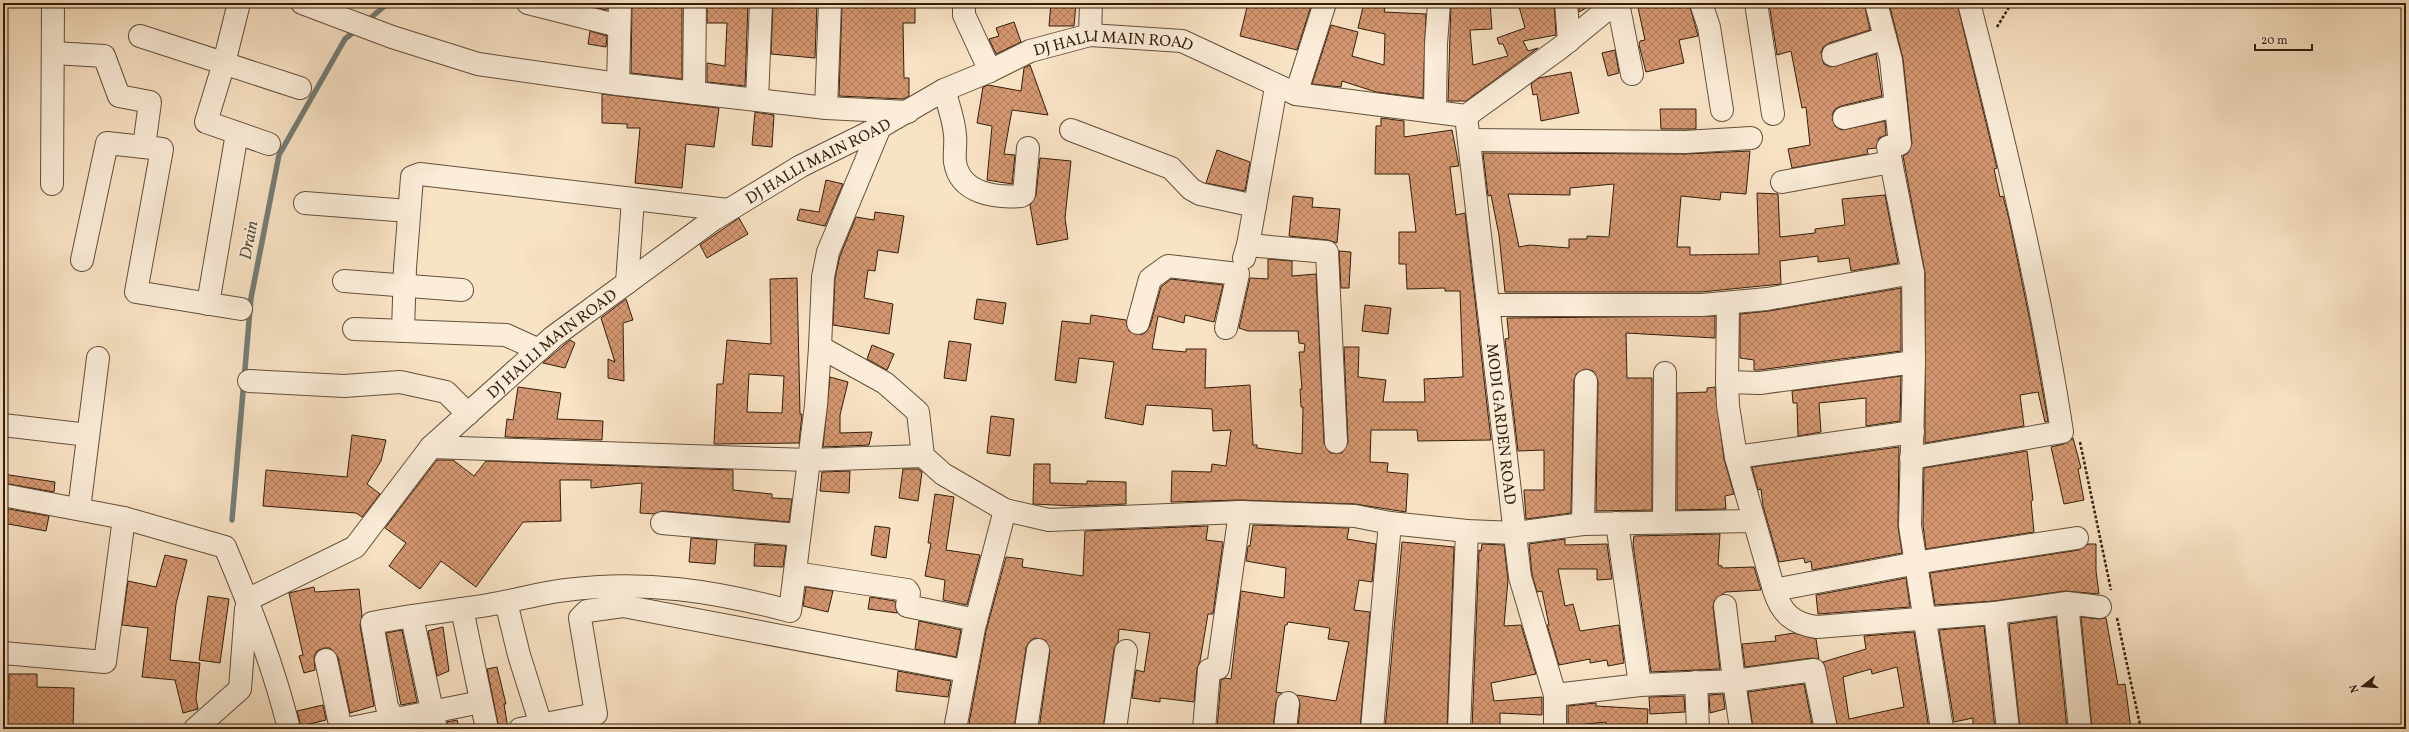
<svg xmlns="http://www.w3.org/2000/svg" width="2409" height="732" font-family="Vollkorn,serif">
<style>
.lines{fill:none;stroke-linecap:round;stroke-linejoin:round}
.stream{stroke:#747d75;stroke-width:5.5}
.building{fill:url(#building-cross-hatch);stroke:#321e0a;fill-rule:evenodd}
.minor-casing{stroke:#644f39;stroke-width:24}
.path{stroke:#321e0a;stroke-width:2.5;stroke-dasharray:3 2;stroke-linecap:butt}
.minor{stroke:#fbedd9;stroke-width:22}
.labels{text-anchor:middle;stroke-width:4;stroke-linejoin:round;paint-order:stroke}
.street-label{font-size:16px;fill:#321e0a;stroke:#fbedd9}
.water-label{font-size:17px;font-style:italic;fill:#534e3f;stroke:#fbedd9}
</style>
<defs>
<pattern id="building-cross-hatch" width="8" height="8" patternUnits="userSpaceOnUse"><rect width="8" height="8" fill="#d59771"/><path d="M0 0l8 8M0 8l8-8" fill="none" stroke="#ad7b5b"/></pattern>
</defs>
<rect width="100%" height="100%" fill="#f9e3c5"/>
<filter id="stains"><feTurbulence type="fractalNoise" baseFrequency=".005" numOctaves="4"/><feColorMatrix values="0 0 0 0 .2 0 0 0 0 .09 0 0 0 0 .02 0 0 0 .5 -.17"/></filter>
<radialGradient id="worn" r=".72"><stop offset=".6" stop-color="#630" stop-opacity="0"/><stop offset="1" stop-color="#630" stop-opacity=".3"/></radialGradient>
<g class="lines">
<g class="stream">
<path d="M366,22L388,3"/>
<path d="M232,520L251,298L279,155L345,39L356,30"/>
</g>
</g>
<g class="building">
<path d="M594,3H608L607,10L593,7Z"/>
<path d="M632,3H682V79L631,73Z"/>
<path d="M707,3H748L745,86L707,82V63L725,66L727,23H707Z"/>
<path d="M773,3H817L815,58L771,54Z"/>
<path d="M842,3H915V23H903L904,78H909V96L903,99L839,96Z"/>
<path d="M1051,3H1076L1074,26H1049Z"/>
<path d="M1248,3H1312L1297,50L1240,36Z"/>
<path d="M1364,3L1385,8L1384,12L1426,14L1423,98L1376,92L1342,81L1341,87L1312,84L1331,25L1358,32L1352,56L1384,65L1385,34L1358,28Z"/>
<path d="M1451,3H1490L1492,29L1470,30L1473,65L1508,56L1503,44H1499L1497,38L1525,28L1518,3H1554L1556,35L1523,41L1528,51L1538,48L1466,101H1448Z"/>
<path d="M1579,3H1595L1579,12Z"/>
<path d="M1637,3H1689L1698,36L1679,40L1684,63L1646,72L1639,45L1640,41L1645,40Z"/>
<path d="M1769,3H1864L1870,30L1829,43L1823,47L1821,53L1824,64L1831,67L1876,54L1882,96L1841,106L1835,109L1832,115L1835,126L1841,130L1885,121L1886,135L1879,138L1876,148L1867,149L1868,154L1792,168L1788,149L1810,145L1806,107L1802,108L1791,51L1777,55Z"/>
<path d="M1889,3H1957L1997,168L1994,169L2000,197L2003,196L2009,219L2031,326L2048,421L2045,422L2038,392L2020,395L2024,426L1925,443V273L1903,156L1908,153L1912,143L1903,59Z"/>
<path d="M1014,22L1021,42L996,54L989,39L999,36L996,28Z"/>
<path d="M590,31L607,36L606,47L588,44Z"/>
<path d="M1615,50L1619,73L1608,76L1602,53Z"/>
<path d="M1030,65L1048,115L1012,110L1004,154L1015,155L1012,184L987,180L992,126L977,123L983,87L988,85L1021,91L1024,68Z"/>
<path d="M1571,72L1579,113L1541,121L1537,94L1533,95L1531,84L1539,78Z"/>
<path d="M602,94L719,108L714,147L686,144L682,188L635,183L640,128H627V124L602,123Z"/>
<path d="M1660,109H1696V129H1661Z"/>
<path d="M755,112L774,115L772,147L752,145Z"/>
<path d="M1381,118L1404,121V137L1452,130L1459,166L1450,167L1456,215L1465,213L1491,440L1418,441L1417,430H1371L1370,462L1388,463L1387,472L1408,474L1406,512L1355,504L1240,500L1171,502L1172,471L1211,472L1212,464L1226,466L1231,430L1213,431L1212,409L1146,405L1143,425L1105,418L1114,362L1079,358L1076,383L1055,380L1062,321L1090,324L1091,315L1126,320L1129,331L1141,335L1146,332L1150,326L1161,287L1171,279L1223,285L1214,322L1185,315L1184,323L1158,316L1152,349L1186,352V349H1206L1205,388L1250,385L1253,445H1257V448L1302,454L1303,407H1301L1300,389H1302L1299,352H1304L1305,344L1299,343L1298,331H1248L1239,328L1250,278L1268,279V259L1292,261V276L1316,274L1324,443L1330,453H1342L1348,442L1344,347H1359L1358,377L1386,380L1383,402H1425L1424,379L1463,377L1460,291H1445V288L1407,289L1406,264H1399V232H1416L1409,174H1375L1376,126H1381Z"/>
<path d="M1217,150L1250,162L1245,191L1206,183Z"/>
<path d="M1750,151L1746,194L1721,192L1720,200L1681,196L1677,247H1690V255L1759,254L1757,193L1778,194L1780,237L1815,233V229L1845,225L1842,199L1885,195L1898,263L1851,271L1849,258L1818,262V256L1780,261L1781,284L1701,292H1505L1499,235L1491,195L1488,196L1483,153L1685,154ZM1614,184L1609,237L1587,236V239H1569V248L1530,245L1519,247L1508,194L1570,195V188Z"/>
<path d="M1040,158L1071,161L1065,218L1068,239L1037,245L1030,205L1036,195Z"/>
<path d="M826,180L843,184L825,226L797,220L800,209L819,212Z"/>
<path d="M1293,196L1313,198L1312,207L1340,209L1337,243L1328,240L1289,236Z"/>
<path d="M875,212L904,216L898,253L878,250L875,271L868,270L864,298L893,304L889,334L833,325L835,278L840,256L856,217L874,220Z"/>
<path d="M739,218L748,234L707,258L700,245Z"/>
<path d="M1339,251L1351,252L1349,288H1341Z"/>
<path d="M797,278L800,414H802L799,443L714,444L717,384H723L727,340L771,344L770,279ZM749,374L784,376L782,413L747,412Z"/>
<path d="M1901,288V351L1759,370H1754V360L1740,358V314L1769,311Z"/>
<path d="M626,299L633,320L623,323L624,381L608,378V359L615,362L601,318Z"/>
<path d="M977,299L1006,303L1003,324L974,319Z"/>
<path d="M1365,305L1391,308L1388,334L1362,331Z"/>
<path d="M1715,316V338L1626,333L1627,378H1652V510L1596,511L1598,381L1593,371L1586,369L1576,374L1574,381L1571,513L1526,519L1524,490H1544V450L1518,451L1505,339L1509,338L1507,318Z"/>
<path d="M570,340L575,343L565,368L543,363Z"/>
<path d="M949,341L971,344L966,381L944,378Z"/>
<path d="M872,345L894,354L887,370L867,359Z"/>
<path d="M1901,376L1900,421L1866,426V398L1819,403L1821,432L1798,436L1797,403H1793L1792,391Z"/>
<path d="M830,377L848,382L840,415V433L872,432L869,445L823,447Z"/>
<path d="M518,387L561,393L557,419L603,421L602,440L505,437L507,419L513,420Z"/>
<path d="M1715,387L1724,459L1734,494L1725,496L1726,509L1677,510V393L1707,392V388Z"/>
<path d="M991,416L1014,419L1010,456L987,453Z"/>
<path d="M352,435L386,440L381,461L367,484L380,494L362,517L356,513L263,506L266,470L347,477Z"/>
<path d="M2073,438L2081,468L2078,469L2084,500L2064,504L2051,447L2064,444Z"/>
<path d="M1899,447L1898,526L1902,553L1812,570L1811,561L1805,563L1804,558L1779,562L1763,506L1761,489L1758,490L1752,467Z"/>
<path d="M2027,451L2033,500L2031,501L2034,532L1926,549L1923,525L1924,468Z"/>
<path d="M437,460H453L474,476L486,461L733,470V490L772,494V498L792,499L789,522L663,511L654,514L640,513L642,483L591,488V480H560L561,521L523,522L476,587L441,561L420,589L389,566L406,543L385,528Z"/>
<path d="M1034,464H1050V483L1087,484V481L1126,482V504L1076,506L1033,504Z"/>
<path d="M903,469H918L922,472L918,501L899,498Z"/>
<path d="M850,471L849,493L820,491L822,472Z"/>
<path d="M3,474L55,482L54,492L3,483Z"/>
<path d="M935,494L954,497L946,550L980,555L967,605L943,600L945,580L925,576L931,543H928Z"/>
<path d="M3,508L49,516L46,531L3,523Z"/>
<path d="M1253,525L1349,528L1347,539L1376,544L1372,582L1359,580L1354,610L1370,612L1360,729H1298L1300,704L1297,695L1336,701L1349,642L1328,639L1330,628L1288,622L1287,625H1285L1276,692L1282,693L1276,702L1273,729H1217L1221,680L1225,678L1231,679L1241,591L1284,598L1286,568L1246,561L1248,546H1250Z"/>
<path d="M875,526L890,528L886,558L871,555Z"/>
<path d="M1208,526L1206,540L1223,542L1213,614H1208L1200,661L1197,669L1194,702L1160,698V702L1132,698L1136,670L1144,672L1150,633L1119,629L1118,642L1114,649L1103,729H1039L1050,651L1045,640L1034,638L1029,642L1026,648L1014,729H968L986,631L1006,557L1023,559L1022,567L1083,576L1085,531Z"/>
<path d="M1720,534L1718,565L1722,566V568L1754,567L1761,590L1725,592L1714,601L1713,607L1720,669L1651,672L1633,544L1634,536Z"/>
<path d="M691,538L717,540L715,564L689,562Z"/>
<path d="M1565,539V545L1607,544L1612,579L1597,580V569H1558L1565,606L1573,604L1580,631L1619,625L1624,663L1608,666L1607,660L1590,663V659L1559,665L1547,625H1549L1542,591L1537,592L1532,574L1529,544Z"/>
<path d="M1402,542L1454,547L1447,729H1385Z"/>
<path d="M755,544L786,546L783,567L754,566Z"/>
<path d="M1482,544L1504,545L1508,580L1504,626L1521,625L1536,674L1491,683L1494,701L1542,697V715L1500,713V729H1472L1479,550L1481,551Z"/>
<path d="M2088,544H2096V571L2099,594L2065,591L1994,601L1935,605L1930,573L2079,550Z"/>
<path d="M165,555L187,560L176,604L170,660L200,663L196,699L198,709L183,713L175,680L142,677L148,628L122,625L128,581L156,587Z"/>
<path d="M1906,578L1910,607L1818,614L1816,595Z"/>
<path d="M314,587L315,592L359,589L362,616L360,625L374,706L350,713L338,657L330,648H324L317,651L314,657L315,670L304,673L299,656L303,655L289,593Z"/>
<path d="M806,587L833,591L828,612L803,606Z"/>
<path d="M208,596L229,599L220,663L199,660Z"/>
<path d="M870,597L895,601L897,613L868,609Z"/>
<path d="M2056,617L2067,729H2020L2009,624Z"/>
<path d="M2081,617L2098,619L2106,618L2118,685L2125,684L2131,729H2092Z"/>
<path d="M919,621L961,630L956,657L915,649Z"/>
<path d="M1984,626L1995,729H1973V718L1954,722L1939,630Z"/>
<path d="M443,627L449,671L437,676L428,631Z"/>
<path d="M402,630L417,702L401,705L386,633Z"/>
<path d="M1914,632L1929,729H1838L1823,662L1866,649L1864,636ZM1897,667L1904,707L1849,719L1843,677L1871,669L1872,674Z"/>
<path d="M1794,633L1816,639L1819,659L1812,658L1745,667L1742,644L1776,641L1775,636Z"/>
<path d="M497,667L506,704H504L508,729H499L487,669Z"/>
<path d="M898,671L951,681L948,697L896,691Z"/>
<path d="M9,674H37V687L74,688L73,729H3V699H9Z"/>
<path d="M1804,684L1813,729H1753L1748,692Z"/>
<path d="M1723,694L1725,709L1710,713L1709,695Z"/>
<path d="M1684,696L1685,712L1650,714L1649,697Z"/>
<path d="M1596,703V706L1648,709L1647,729L1606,728V722L1568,726V706Z"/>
<path d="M323,705L326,720L301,726L297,711Z"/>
<path d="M457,720L459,729H448L447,722Z"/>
</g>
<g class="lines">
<g class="minor-casing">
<g id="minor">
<path d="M239,3L224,63L206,122L269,144"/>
<path d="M302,3L392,37L478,64L618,84L826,108L908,112"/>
<path d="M528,3L619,26"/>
<path d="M964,3V15L990,71"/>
<path d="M1566,3L1569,41"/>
<path d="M1618,3L1632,74"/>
<path d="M1701,3L1709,27L1722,110"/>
<path d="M1756,3L1773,114"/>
<path d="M1876,3L1891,60L1900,144L1888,147L1913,273L1914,362L1910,526L1942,729"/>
<path d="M1090,35L1091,3"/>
<path d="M140,36L300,88"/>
<path d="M54,53L104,56L119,96L150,102L144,147"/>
<path d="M1833,55L1885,38"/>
<path d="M618,84L620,3"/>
<path d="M944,90C948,104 954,120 955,135C956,144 954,153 955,162C960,194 996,198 1021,196L1024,194L1028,148"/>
<path d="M694,93L695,3"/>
<path d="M1296,94L1325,3"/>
<path d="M757,100L761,3"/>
<path d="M826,108L830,3"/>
<path d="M1435,112L1436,44L1439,3"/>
<path id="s1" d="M1466,116L1520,577L1555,695V729"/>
<path d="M1844,118L1896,106"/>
<path d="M1071,130L1171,168L1191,189L1200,194L1255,206"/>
<path d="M1469,140L1685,142L1751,138"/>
<path d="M1782,182L1891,162"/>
<path d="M52,184L53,3"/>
<path d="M305,203L409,211"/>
<path d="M1248,245L1327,252L1336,442"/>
<path d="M1244,258L1248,245L1276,87"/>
<path d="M82,260L107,143L162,149L136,292L241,309"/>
<path d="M344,281L462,290"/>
<path d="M627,283L633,199"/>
<path d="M208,304L237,133"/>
<path d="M1489,305H1702L1767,299L1913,273"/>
<path d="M1138,323L1150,279L1168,266L1238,274L1226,328"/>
<path d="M354,329L506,335L539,350"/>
<path d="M403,331L405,268L412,177L420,174L728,210"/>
<path d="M820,347L823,277L828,252L880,127"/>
<path d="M1914,362L1760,383L1727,382L1728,406L1736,457L1774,590L1933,560L2077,538"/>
<path d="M249,381L344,386L400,382L446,392L468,414"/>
<path d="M1727,382L1728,303"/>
<path d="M3,425L88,435"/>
<path d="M431,447L809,460L923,456"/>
<path d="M1736,457L1913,432"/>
<path d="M1911,458L2062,432C2040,287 2005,144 1969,3"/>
<path d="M3,495L124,518L225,547C250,606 274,667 289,729"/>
<path d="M79,509L98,358"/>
<path d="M1664,522L1665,373"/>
<path d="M662,523L799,535"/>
<path d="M1617,523L1640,685"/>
<path d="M1583,524L1586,381"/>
<path d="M795,573L907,590L909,593L907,606L976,620"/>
<path d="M1774,590C1781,613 1793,624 1817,627L1995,613L2067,603L2100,607"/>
<path id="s2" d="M247,600L355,547L431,447L553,337L714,219L801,166L880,127L944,90L990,71L1030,51L1090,35L1182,41L1296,94L1466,116L1560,48L1615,3"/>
<path d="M506,602L519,655L541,725"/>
<path d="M2067,603L2080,729"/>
<path d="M462,609L487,729"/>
<path d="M1995,613L2008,729"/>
<path d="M412,617L436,729"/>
<path d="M3,653L105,662L124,518"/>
<path d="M326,660L341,729"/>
<path d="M1696,682L1698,729"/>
<path d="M1555,695L1640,685L1734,681L1725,606"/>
<path d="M195,729L240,689L246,609"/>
<path d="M346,729L481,702"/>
<path d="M397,729L394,719L387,707L372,623C410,615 450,611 488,605C514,601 540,593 566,590C645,580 714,591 790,611L816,405L820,347L885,383L918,412L923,456L943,474L1005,510L1049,520L1240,512L1355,516L1390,523L1467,531L1515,533L1583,524L1754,521"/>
<path d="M520,729L596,714L580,618L587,611L623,606L965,671"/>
<path d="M955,729L974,628L1005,510"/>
<path d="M1026,729L1038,650"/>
<path d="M1115,729L1126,651"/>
<path d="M1204,729L1209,670L1218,668L1240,512"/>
<path d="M1285,729L1288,703"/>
<path d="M1372,729L1390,523"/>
<path d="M1459,729L1467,531"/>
<path d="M1741,729L1734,681L1814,670L1826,729"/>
</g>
</g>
<g class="path">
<path d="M1997,27L2011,4L2020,3"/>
<path d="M2080,442L2111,590"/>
<path d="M2117,618L2141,729"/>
</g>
<use href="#minor" class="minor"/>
</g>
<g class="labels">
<g class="street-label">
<text dy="6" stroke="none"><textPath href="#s2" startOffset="1053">DJ HALLI MAIN ROAD</textPath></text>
<text dy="6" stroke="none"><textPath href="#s2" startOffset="729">DJ HALLI MAIN ROAD</textPath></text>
<text dy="6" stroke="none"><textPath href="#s2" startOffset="405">DJ HALLI MAIN ROAD</textPath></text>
<text dy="6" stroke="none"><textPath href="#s1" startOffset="310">MODI GARDEN ROAD</textPath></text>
</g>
<g class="water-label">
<text transform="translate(248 240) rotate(-79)" y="6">Drain</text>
</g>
</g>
<rect width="2409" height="732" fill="none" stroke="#f9e3c5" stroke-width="16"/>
<rect x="4" y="4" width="2401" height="724" fill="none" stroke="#321e0a" stroke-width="2"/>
<rect x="8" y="8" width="2393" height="716" fill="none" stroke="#321e0a"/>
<g transform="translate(2363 686) rotate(253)" stroke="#fbedd9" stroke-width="3" paint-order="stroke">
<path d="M0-3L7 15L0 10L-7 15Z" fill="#321e0a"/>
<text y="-6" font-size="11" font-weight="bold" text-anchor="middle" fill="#321e0a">N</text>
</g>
<path d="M2255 44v6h57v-6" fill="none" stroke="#321e0a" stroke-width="2"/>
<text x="2261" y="44" font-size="12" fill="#321e0a" stroke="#fbedd9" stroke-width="3" paint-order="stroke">20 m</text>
<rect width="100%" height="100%" filter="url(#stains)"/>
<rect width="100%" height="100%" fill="url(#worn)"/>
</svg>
